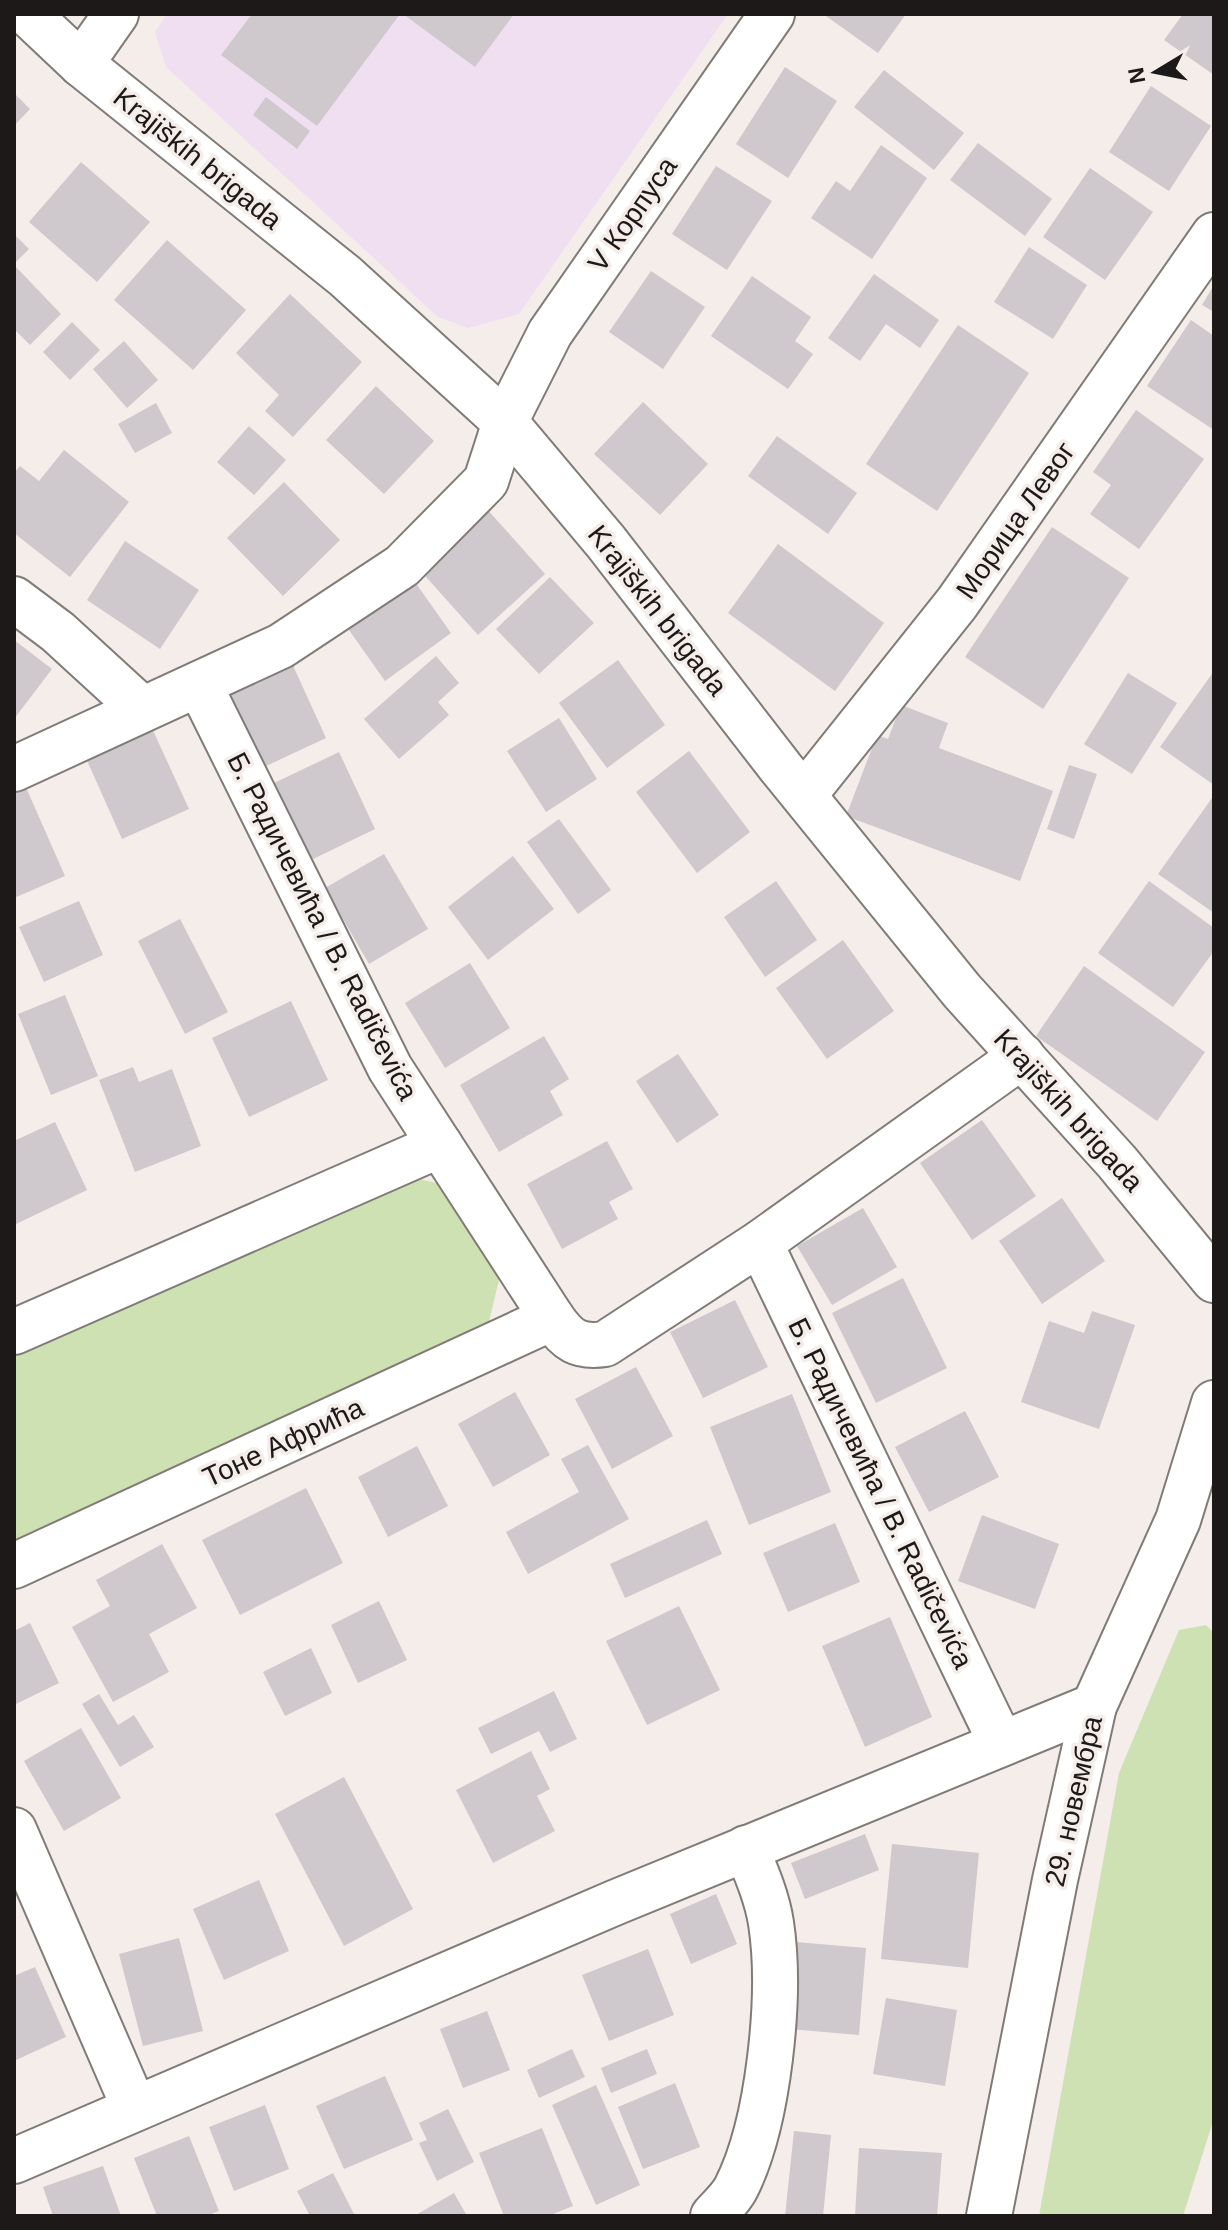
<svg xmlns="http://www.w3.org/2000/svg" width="1228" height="2230" font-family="Arial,sans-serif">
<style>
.education{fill:#efdff1}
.green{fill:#cee1b2}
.building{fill:#cfc9ce}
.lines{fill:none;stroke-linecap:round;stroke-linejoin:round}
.minor-casing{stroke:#817b77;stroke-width:48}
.minor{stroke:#fff;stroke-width:44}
.labels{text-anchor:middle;stroke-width:7;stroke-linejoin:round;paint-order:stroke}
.street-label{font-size:28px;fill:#1c1918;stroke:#f4ede9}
</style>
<rect width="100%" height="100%" fill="#f4ede9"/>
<path class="education" d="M167,14H728L519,314L468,328L438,317L166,67L155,32Z"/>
<g class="green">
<path d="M410,1177L454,1187L502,1267L488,1326L14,1549V1352Z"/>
<path d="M1206,1625L1214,1633V2118L1183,2216H1039L1119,1773L1179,1630Z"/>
</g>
<g class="building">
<path d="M252,14H400L317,126L221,55Z"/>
<path d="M403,14H514L475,67Z"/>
<path d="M823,14H906L878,53Z"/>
<path d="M1183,14H1214V75L1164,40Z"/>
<path d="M785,67L837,101L788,178L736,144Z"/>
<path d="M884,70L964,133L934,170L854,107Z"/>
<path d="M1151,86L1211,126L1169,191L1109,152Z"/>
<path d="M14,93L30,109L14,126Z"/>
<path d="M266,97L310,131L297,149L253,115Z"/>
<path d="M978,143L1052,199L1025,236L950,180Z"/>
<path d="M881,145L927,178L872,259L811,218L836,181L850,191Z"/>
<path d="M81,162L150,222L97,282L29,222Z"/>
<path d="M716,166L772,201L727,270L672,234Z"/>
<path d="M1090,168L1153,212L1105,280L1043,237Z"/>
<path d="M14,234L29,249L14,264Z"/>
<path d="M167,240L246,310L193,370L114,300Z"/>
<path d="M1029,247L1087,285L1053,339L994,302Z"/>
<path d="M14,265L61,314L30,345L14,329Z"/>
<path d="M651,271L705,307L663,369L609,332Z"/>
<path d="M874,274L939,320L920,348L886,324L860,361L828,338Z"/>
<path d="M752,276L811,317L795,341L813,354L788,389L711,336Z"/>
<path d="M1214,285V312L1202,305Z"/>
<path d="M290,294L362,362L293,437L265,411L279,395L236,353Z"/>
<path d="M1191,320L1214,336V430L1147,386Z"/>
<path d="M72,322L100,350L70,380L43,352Z"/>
<path d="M958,325L1029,373L937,511L866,464Z"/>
<path d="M124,341L158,380L127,408L93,369Z"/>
<path d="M376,386L434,441L384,494L326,440Z"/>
<path d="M643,402L708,464L660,515L594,454Z"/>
<path d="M156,403L172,433L135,453L118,424Z"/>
<path d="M1136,410L1204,459L1139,549L1090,514L1111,485L1093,472Z"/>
<path d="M249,426L286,460L254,495L217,462Z"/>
<path d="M777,436L857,493L828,534L748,476Z"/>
<path d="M64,450L129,502L70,577L14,533V473L20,466L39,481Z"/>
<path d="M284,482L340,540L283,596L227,538Z"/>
<path d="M486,508L545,574L478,635L419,569Z"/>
<path d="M1052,527L1129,578L1043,709L965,657Z"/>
<path d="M125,541L199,590L160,649L87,600Z"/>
<path d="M778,544L884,623L835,691L728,613Z"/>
<path d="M410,575L451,633L385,681L344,623Z"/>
<path d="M550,577L594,623L539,674L496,629Z"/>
<path d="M14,640L52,669L14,719Z"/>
<path d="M436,656L459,683L438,702L449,715L399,759L364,719Z"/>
<path d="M618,660L665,725L607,768L559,703Z"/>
<path d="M291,661L326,738L264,767L229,690Z"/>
<path d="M1214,671V785L1160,747Z"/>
<path d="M1128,673L1177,703L1132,774L1084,744Z"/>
<path d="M901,705L948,723L939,748L1053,791L1020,881L846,816L877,735L888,739Z"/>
<path d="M559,718L597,779L546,812L507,751Z"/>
<path d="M151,726L189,809L122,839L85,756Z"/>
<path d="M689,751L750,832L697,873L636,792Z"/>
<path d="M339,752L375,829L309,861L272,784Z"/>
<path d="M1069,765L1097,774L1074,839L1047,829Z"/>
<path d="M24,783L65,876L14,898V788Z"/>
<path d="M1212,798L1214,799V913L1158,874Z"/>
<path d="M559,819L611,890L578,914L527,842Z"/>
<path d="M384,854L428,929L369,964L325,888Z"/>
<path d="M513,856L554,909L488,960L448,907Z"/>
<path d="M776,881L817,940L765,977L724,917Z"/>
<path d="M1149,881L1214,928V951L1173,1007L1098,953Z"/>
<path d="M79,901L103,955L44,982L19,927Z"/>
<path d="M180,919L228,1012L185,1034L138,941Z"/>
<path d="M843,940L894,1011L827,1059L776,988Z"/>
<path d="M470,963L510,1028L445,1068L405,1003Z"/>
<path d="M1084,966L1205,1052L1157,1121L1036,1036Z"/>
<path d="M65,995L98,1076L51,1095L18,1014Z"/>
<path d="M291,1001L328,1080L249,1117L212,1038Z"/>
<path d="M544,1036L569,1079L550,1091L563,1115L499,1152L460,1085Z"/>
<path d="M678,1054L719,1115L677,1143L636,1081Z"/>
<path d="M133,1067L139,1082L172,1069L201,1146L135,1172L99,1080Z"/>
<path d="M982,1120L1036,1196L972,1240L920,1163Z"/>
<path d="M55,1122L87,1190L14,1225V1141Z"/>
<path d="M607,1141L633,1189L609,1202L618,1219L562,1249L527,1184Z"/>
<path d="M1062,1198L1105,1261L1042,1304L999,1241Z"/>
<path d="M863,1208L897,1267L832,1305L797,1246Z"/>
<path d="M903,1278L947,1368L876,1403L832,1313Z"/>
<path d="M735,1300L768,1367L703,1398L670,1332Z"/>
<path d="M1092,1311L1135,1325L1099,1429L1021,1402L1049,1321L1084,1333Z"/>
<path d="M636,1367L673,1436L612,1469L575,1399Z"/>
<path d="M515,1392L550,1455L493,1487L458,1424Z"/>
<path d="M792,1394L831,1492L749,1525L710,1427Z"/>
<path d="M965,1411L999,1477L929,1512L895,1447Z"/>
<path d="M588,1445L629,1519L528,1574L506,1532L579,1492L561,1459Z"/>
<path d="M417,1446L448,1506L388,1537L358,1477Z"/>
<path d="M306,1488L343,1563L240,1615L202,1540Z"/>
<path d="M982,1515L1059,1544L1035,1609L958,1581Z"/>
<path d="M707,1520L722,1554L625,1598L610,1564Z"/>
<path d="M835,1523L860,1582L788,1612L763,1553Z"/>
<path d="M162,1544L197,1608L149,1634L169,1672L113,1702L72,1627L110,1606L96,1580Z"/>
<path d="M379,1601L407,1660L358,1683L331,1625Z"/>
<path d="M679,1606L720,1690L647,1725L606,1641Z"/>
<path d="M890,1617L932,1717L865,1747L822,1646Z"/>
<path d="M30,1623L59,1683L14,1705V1631Z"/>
<path d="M311,1648L332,1693L285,1716L263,1672Z"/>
<path d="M554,1691L577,1739L550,1752L539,1731L491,1754L478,1728Z"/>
<path d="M99,1694L118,1725L134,1715L154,1747L120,1767L82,1704Z"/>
<path d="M81,1728L121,1798L64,1831L24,1761Z"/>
<path d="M531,1751L550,1789L537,1796L555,1831L493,1863L456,1790Z"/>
<path d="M344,1777L413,1909L344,1946L275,1814Z"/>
<path d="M865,1834L879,1870L805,1899L791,1863Z"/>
<path d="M892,1844L979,1853L968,1968L881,1959Z"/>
<path d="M259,1880L289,1951L224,1980L193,1909Z"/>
<path d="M716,1894L737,1944L691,1964L670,1914Z"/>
<path d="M179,1938L203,2031L143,2046L119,1954Z"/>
<path d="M796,1942L866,1948L859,2035L789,2029Z"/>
<path d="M648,1949L674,2015L609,2041L582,1975Z"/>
<path d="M35,1967L66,2037L14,2061V1976Z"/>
<path d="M886,1998L957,2010L945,2086L873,2074Z"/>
<path d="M487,2011L510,2070L463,2088L440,2029Z"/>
<path d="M572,2049L585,2077L539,2098L527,2070Z"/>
<path d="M647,2049L657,2074L611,2093L601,2068Z"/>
<path d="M385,2076L413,2140L344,2169L316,2106Z"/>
<path d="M675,2083L700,2147L643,2169L618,2107Z"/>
<path d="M596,2085L640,2185L596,2205L552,2105Z"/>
<path d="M265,2105L289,2169L234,2191L209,2127Z"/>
<path d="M448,2109L474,2162L437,2181L419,2143L427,2140L419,2123Z"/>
<path d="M542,2128L573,2206L548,2216H504L479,2153Z"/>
<path d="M794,2131L831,2135L823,2216H785Z"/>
<path d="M189,2136L219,2211L206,2216H157L134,2158Z"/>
<path d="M859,2148L942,2153L937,2216H855Z"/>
<path d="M103,2166L121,2216H53L43,2187Z"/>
<path d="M333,2173L355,2216H310L297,2191Z"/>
<path d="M454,2193L467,2216H414Z"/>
</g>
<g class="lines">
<g class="minor-casing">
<g id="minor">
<path d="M28,14L81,64L345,276L505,422L606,542L781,768L962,991L1117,1162L1214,1280"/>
<path d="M81,64L116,14"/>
<path d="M14,599L58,632L142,709"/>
<path d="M199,684L390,1068L552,1318C567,1340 578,1348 605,1344L760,1243L1022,1056"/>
<path d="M14,769L281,646L402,566L486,481L505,422L550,333L772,14"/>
<path d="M804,795L957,603L1214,235"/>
<path d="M760,1243L1001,1743"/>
<path d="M14,1332L440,1145"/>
<path d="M14,1566L552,1318"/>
<path d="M14,1830L134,2107"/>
<path d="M14,2161L614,1903L1094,1706"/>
<path d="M713,2216C721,2207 731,2198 736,2188C769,2123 782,1995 771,1923C767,1897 756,1872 746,1848"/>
<path d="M989,2216L1055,1880L1094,1706L1178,1520L1214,1403"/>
</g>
</g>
<use href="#minor" class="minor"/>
</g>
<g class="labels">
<g class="street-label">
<text transform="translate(198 158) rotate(39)" y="10">Krajiških brigada</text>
<text transform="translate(632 214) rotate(-55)" y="10">V Корпуса</text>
<text transform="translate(1015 520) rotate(-55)" y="10">Морица Левог</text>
<text transform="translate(658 610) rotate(52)" y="10">Krajiških brigada</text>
<text transform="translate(323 926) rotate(63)" y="10">Б. Радичевића / B. Radičevića</text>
<text transform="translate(1069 1110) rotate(48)" y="10">Krajiških brigada</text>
<text transform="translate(283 1442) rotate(-25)" y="10">Тоне Афрића</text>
<text transform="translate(881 1493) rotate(64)" y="10">Б. Радичевића / B. Radičevića</text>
<text transform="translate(1073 1801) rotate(-77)" y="10">29. новембра</text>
</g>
</g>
<rect width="1228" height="2230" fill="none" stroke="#1c1918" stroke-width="32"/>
<g transform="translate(1156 72) rotate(260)" stroke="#f4ede9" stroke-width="6" paint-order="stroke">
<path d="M0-6L14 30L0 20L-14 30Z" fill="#1c1918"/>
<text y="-12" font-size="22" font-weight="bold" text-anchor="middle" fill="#1c1918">N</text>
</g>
</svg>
